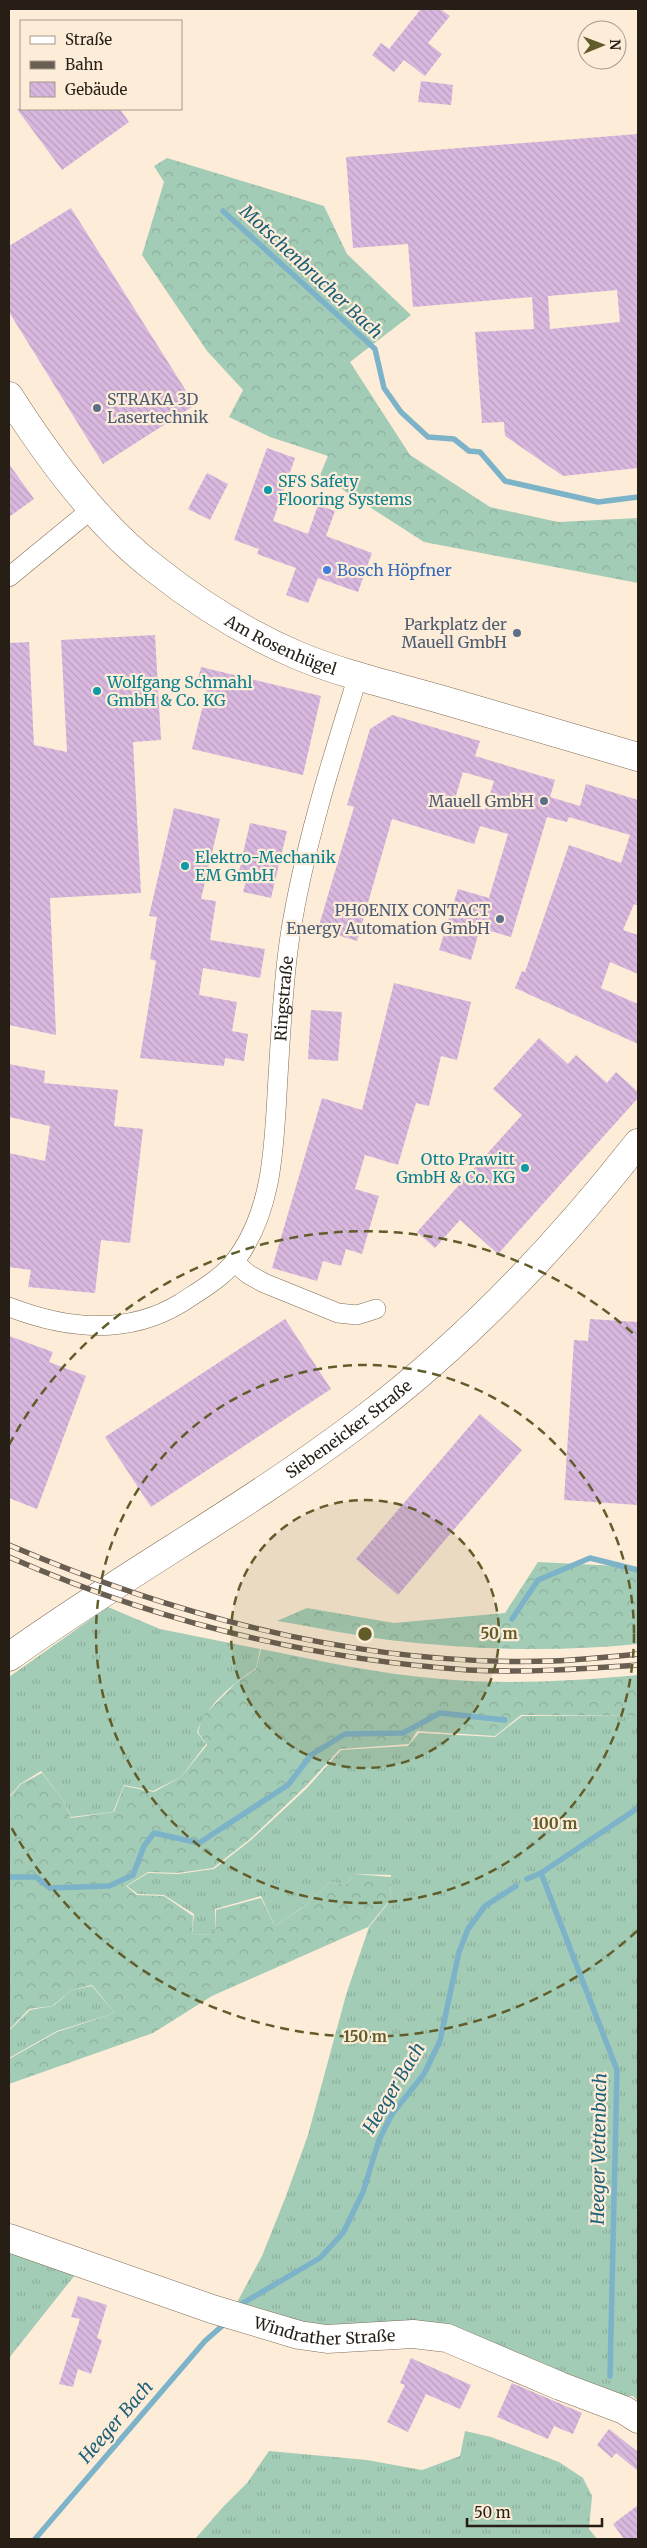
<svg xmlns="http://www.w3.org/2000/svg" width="647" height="2548" font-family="Merriweather,serif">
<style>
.grass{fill:url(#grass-tufts)}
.forest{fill:url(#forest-crowns)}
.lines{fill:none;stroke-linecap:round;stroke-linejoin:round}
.stream{stroke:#7db3c8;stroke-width:5.5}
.building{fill:url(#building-back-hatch);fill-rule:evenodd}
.street-casing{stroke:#806d57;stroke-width:20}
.secondary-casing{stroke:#806d57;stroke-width:29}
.street{stroke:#fff;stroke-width:19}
.secondary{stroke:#fff;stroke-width:28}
.rail-casing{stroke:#695e52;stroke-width:5.5}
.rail{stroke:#fdecd8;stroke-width:4;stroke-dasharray:11;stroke-linecap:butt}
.ring{fill:none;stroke:#615d2a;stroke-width:2.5;stroke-dasharray:9 6}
.service-dot{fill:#5c6f8a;stroke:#fdecd8;stroke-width:2}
.culture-dot{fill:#0f9aa8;stroke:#fdecd8;stroke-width:2}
.shop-dot{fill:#3f7fe0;stroke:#fdecd8;stroke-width:2}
.labels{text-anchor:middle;stroke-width:4.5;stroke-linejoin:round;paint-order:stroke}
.service-label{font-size:16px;fill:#4e5e75;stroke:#fdecd8;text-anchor:end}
.culture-label{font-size:16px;fill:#0d838f;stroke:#fdecd8;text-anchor:start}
.shop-label{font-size:16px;fill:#366cbe;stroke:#fdecd8;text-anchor:start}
.street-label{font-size:16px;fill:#271f16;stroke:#fdecd8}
.water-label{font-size:18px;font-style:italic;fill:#1d6077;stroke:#fdecd8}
.centre{fill:#615d2a;stroke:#fdecd8;stroke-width:2.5}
.ring-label{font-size:15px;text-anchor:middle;font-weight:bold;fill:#615d2a;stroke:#fdecd8;stroke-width:4.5;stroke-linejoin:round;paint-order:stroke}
</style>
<defs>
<pattern id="grass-tufts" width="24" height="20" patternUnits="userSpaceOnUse" patternTransform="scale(1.25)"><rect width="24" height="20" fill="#a3ccb6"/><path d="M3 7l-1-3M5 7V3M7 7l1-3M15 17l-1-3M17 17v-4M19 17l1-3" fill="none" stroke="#8caf9c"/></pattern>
<pattern id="forest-crowns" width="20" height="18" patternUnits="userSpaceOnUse" patternTransform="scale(1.25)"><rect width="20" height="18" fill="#a3ccb6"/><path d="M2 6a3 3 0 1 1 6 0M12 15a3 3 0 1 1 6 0" fill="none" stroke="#8caf9c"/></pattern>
<pattern id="building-back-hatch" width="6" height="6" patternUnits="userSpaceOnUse" patternTransform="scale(1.25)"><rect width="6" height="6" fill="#d9b8df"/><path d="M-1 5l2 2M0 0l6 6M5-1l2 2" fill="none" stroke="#ba9ebf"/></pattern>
</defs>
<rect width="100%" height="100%" fill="#fdecd8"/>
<g class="grass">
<path d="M108,1607L160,1629L260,1649L256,1668C232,1685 207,1704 197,1732L206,1744L181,1777L153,1791L124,1785L113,1812L71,1817L63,1800L41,1771L20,1784L9,1797V1677Z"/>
<path d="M522,1716H638V2401L633,2396H611L518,2359L328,2331L235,2306L262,2256L286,2196L308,2135L346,1995L369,1927L390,1901L391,1875L353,1874L346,1884L330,1882L304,1906L275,1926L261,1896L215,1909V1934L192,1935L194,1914L164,1895L138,1894L127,1886L148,1873L178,1874L214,1869L251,1840L307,1788L341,1750L408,1746L419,1733L495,1737Z"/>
<path d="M92,1986L115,2013L57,2031L9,2058V2031L30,2010L53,2006L72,1990Z"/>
<path d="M9,2244L79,2270L9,2358Z"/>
<path d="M465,2431L491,2437L559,2462L583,2478L592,2496L589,2529L597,2539H195L223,2507L247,2483L269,2451L367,2460L422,2470L460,2456Z"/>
</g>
<g class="forest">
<path d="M167,158L324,206L347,254L411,315L350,362L410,455L490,507L558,522L638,518V583L424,542L320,475L328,456L270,437L229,417L243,390L207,351L142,255L164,182L154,166Z"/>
<path d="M538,1562L638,1567V1644C556,1652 471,1650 389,1640C351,1635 314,1627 277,1621L307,1608L394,1623L505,1613Z"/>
<path d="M261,1649C320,1661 380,1674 441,1679C506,1685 573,1681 638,1675V1716L521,1715L495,1736L417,1731L409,1744L340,1749L306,1786L250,1839L213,1868L178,1873L148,1872L126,1886L137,1895L164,1896L193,1916L192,1935L215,1934L216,1910L261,1898L275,1926L303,1907L330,1882L346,1884L353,1874L391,1877L390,1900L368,1927L212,1996L153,2033L9,2084V2059L57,2032L115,2013L92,1985L72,1990L52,2006L29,2009L9,2030V1798L21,1784L42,1773L63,1800L71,1818L114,1812L124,1786L154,1792L181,1777L207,1745L198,1732L203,1716L236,1683L256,1669Z"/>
</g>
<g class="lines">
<g class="stream">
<path d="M223,211L375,349L384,388L401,412L428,437L454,439L469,451L480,452L505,481L598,502L638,497"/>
<path d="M512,1619L538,1580L590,1558L638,1570"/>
<path d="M9,1877H36L50,1888L109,1886L133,1875L144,1846L154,1833L199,1843L288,1785L311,1755L345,1734L403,1733L440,1713L505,1720"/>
<path d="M527,1879L541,1873"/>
<path d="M243,2303L320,2258L343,2233L363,2192L379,2140L392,2114L424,2074L440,2041L459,1952L468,1929L485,1906L516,1886"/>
<path d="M610,2376L617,2070L541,1873L638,1808"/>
<path d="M35,2539L205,2341L222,2326"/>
</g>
</g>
<g class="building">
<path d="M421,9H440L450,16L428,43L442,54L425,76L404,60L394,72L372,55L381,43L389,49Z"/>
<path d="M421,81L453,85L451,105L418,102Z"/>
<path d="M17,109H120L129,122L62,170Z"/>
<path d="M638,134V468L563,476L505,436L504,422L482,423L475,332L534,329L532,297L413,307L408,244L353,248L346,157ZM617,290L620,322L550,329L548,296Z"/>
<path d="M71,208L195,405L103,464L9,312V246Z"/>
<path d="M267,448L295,458L273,521L308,534L318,505L335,511L326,536L372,553L358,592L318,578L308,603L286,595L296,568L257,554L259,549L234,540Z"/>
<path d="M9,464L34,499L9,517Z"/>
<path d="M207,473L228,484L210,520L188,509Z"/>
<path d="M155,635L161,740L133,742L141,893L50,898L56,1035L9,1025V643L29,642L34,745L67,752L61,640Z"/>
<path d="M201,667L321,696L303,775L192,749L208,685L197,682Z"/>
<path d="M392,715L480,741L475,756L555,780L550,797L580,806L586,784L638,800V906L634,904L623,930L638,935V974L610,962L601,988L638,1004V1044L515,988L522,971L525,972L569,845L621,863L630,835L569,817L567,822L547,817L511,937L480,928L471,960L439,950L458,889L489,898L508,834L480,826L474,844L392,819L357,941L318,929L354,807L347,805L370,729ZM463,772L494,781L485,810L454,802Z"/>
<path d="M174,808L220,819L201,899L216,901L210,940L265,949L260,978L203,968L199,995L237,1002L232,1031L248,1034L244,1061L225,1058L224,1066L140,1058L156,961L150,959L157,917L149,916Z"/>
<path d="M250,823L287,831L271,898L243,892L247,877L238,875Z"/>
<path d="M394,983L471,1002L457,1060L441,1056L429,1106L416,1103L398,1165L365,1155L355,1189L379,1196L362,1254L346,1249L341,1266L323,1261L317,1281L272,1268L322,1098L362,1110Z"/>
<path d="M311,1010L342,1012L338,1061L308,1059Z"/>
<path d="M539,1038L568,1064L576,1055L607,1083L616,1072L638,1092V1098L498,1254L460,1220L435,1248L417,1232L522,1115L493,1089Z"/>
<path d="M9,1064L45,1071L44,1083L118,1090L114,1126L143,1129L130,1243L101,1240L95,1293L28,1287L31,1270L9,1267V1153L45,1161L50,1126L9,1117Z"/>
<path d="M285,1319L331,1389L151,1507L105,1437Z"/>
<path d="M590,1319L638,1322V1505L564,1500L574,1340L588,1341Z"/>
<path d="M9,1336L53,1352L49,1362L86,1376L37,1509L9,1498Z"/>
<path d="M480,1414L522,1450L398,1595L356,1559Z"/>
<path d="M78,2296L107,2305L97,2338L102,2340L91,2374L78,2369L73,2387L59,2384L80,2319L71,2317Z"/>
<path d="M411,2358L471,2385L460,2409L426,2394L408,2432L387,2422L405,2385L400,2383Z"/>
<path d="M512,2383L582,2413L573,2434L554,2426L548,2439L497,2417Z"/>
<path d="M609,2429L638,2452V2471L616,2453L612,2458L597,2445Z"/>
<path d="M638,2505V2539H624L613,2524Z"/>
</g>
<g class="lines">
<g class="street-casing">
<g id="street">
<path d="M9,577L93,508"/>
<path d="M234,1262L248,1274L264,1283L338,1313L357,1315L376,1309"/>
<path id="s1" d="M9,1307C66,1329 127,1336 181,1303C199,1291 222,1278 235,1261C275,1208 274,1140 278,1077C281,1030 283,982 290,936C304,847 331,762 358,676"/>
</g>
</g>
<g class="secondary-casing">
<g id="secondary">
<path id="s2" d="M9,396C46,454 99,526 154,568C198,603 247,634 299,656C345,675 395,686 443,700C508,719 573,738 638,757"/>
<path id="s3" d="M9,1657C123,1575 248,1507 360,1422C465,1343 557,1246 638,1143"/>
<path id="s4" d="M9,2238L212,2309L299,2335L327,2339L413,2334L447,2338L560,2386L624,2410L638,2419"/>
</g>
</g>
<use href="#street" class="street"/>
<use href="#secondary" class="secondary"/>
<g class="rail-casing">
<g id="rail">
<path d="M9,1545C180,1618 364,1667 552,1661C580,1660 609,1657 638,1654"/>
<path d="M9,1557C155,1621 309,1659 468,1670C525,1673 582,1669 638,1665"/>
</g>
</g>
<use href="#rail" class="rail"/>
</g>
<circle cx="365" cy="1634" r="134" fill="#615d2a" fill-opacity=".12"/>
<g class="ring">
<circle cx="365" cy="1634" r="134"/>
<circle cx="365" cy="1634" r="269"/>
<path d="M637 1931A403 403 0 0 1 9 1823M9 1445A403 403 0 0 1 637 1337"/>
</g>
<g class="service-dot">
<circle cx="97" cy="408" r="5"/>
<circle cx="517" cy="633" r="5"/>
<circle cx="544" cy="801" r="5"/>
<circle cx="500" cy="919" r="5"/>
</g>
<g class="culture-dot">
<circle cx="268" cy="490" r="5"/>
<circle cx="97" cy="691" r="5"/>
<circle cx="185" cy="866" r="5"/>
<circle cx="525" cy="1168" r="5"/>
</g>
<circle class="shop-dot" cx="327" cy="570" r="5"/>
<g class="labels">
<g class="service-label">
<text x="107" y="405" text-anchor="start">STRAKA 3D<tspan x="107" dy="18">Lasertechnik</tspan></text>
<text x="507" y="630">Parkplatz der<tspan x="507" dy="18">Mauell GmbH</tspan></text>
<text x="534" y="807">Mauell GmbH</text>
<text x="490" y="916">PHOENIX CONTACT<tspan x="490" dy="18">Energy Automation GmbH</tspan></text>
</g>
<g class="culture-label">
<text x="278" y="487">SFS Safety<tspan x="278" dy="18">Flooring Systems</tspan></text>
<text x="107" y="688">Wolfgang Schmahl<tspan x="107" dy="18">GmbH &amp; Co. KG</tspan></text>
<text x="195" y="863">Elektro-Mechanik<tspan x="195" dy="18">EM GmbH</tspan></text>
<text x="515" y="1165" text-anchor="end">Otto Prawitt<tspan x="515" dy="18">GmbH &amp; Co. KG</tspan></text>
</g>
<g class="shop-label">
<text x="337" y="576">Bosch Höpfner</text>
</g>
<g class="street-label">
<text dy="6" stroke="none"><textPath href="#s2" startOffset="375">Am Rosenhügel</textPath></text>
<text dy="6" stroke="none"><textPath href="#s1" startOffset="518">Ringstraße</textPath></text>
<text dy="6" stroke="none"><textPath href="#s3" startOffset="409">Siebeneicker Straße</textPath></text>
<text dy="6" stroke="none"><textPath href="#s4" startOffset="331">Windrather Straße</textPath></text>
</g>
<g class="water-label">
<text transform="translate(311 272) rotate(43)" y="6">Motschenbrucher Bach</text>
<text transform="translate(394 2088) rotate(-59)" y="6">Heeger Bach</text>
<text transform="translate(599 2149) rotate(-89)" y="6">Heeger Vettenbach</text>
<text transform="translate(116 2422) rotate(-49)" y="6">Heeger Bach</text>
</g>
</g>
<circle cx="365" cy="1634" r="8" class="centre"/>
<g class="ring-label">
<text x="499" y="1639">50 m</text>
<text x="555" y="1829">100 m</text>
<text x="365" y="2042">150 m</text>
</g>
<rect width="647" height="2548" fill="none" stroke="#271f16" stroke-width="20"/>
<rect x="20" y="20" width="162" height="90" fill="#fdecd8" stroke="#a79a8a"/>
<rect x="30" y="36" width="25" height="8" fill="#ffffff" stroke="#a79a8a"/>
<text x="65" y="45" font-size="15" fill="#271f16">Straße</text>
<rect x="30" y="61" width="25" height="8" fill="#695e52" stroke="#a79a8a"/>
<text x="65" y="70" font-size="15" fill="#271f16">Bahn</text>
<rect x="30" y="82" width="25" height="15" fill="url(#building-back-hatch)" stroke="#a79a8a"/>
<text x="65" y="95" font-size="15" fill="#271f16">Gebäude</text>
<g transform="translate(602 45) rotate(89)"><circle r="24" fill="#fdecd8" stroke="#a79a8a"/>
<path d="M0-4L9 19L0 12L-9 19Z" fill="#615d2a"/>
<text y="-8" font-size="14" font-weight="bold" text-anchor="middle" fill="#271f16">N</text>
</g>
<path d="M467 2518v8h135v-8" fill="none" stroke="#271f16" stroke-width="2.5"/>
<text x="474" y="2518" font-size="15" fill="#271f16" stroke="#fdecd8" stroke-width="4" paint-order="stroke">50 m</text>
</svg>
